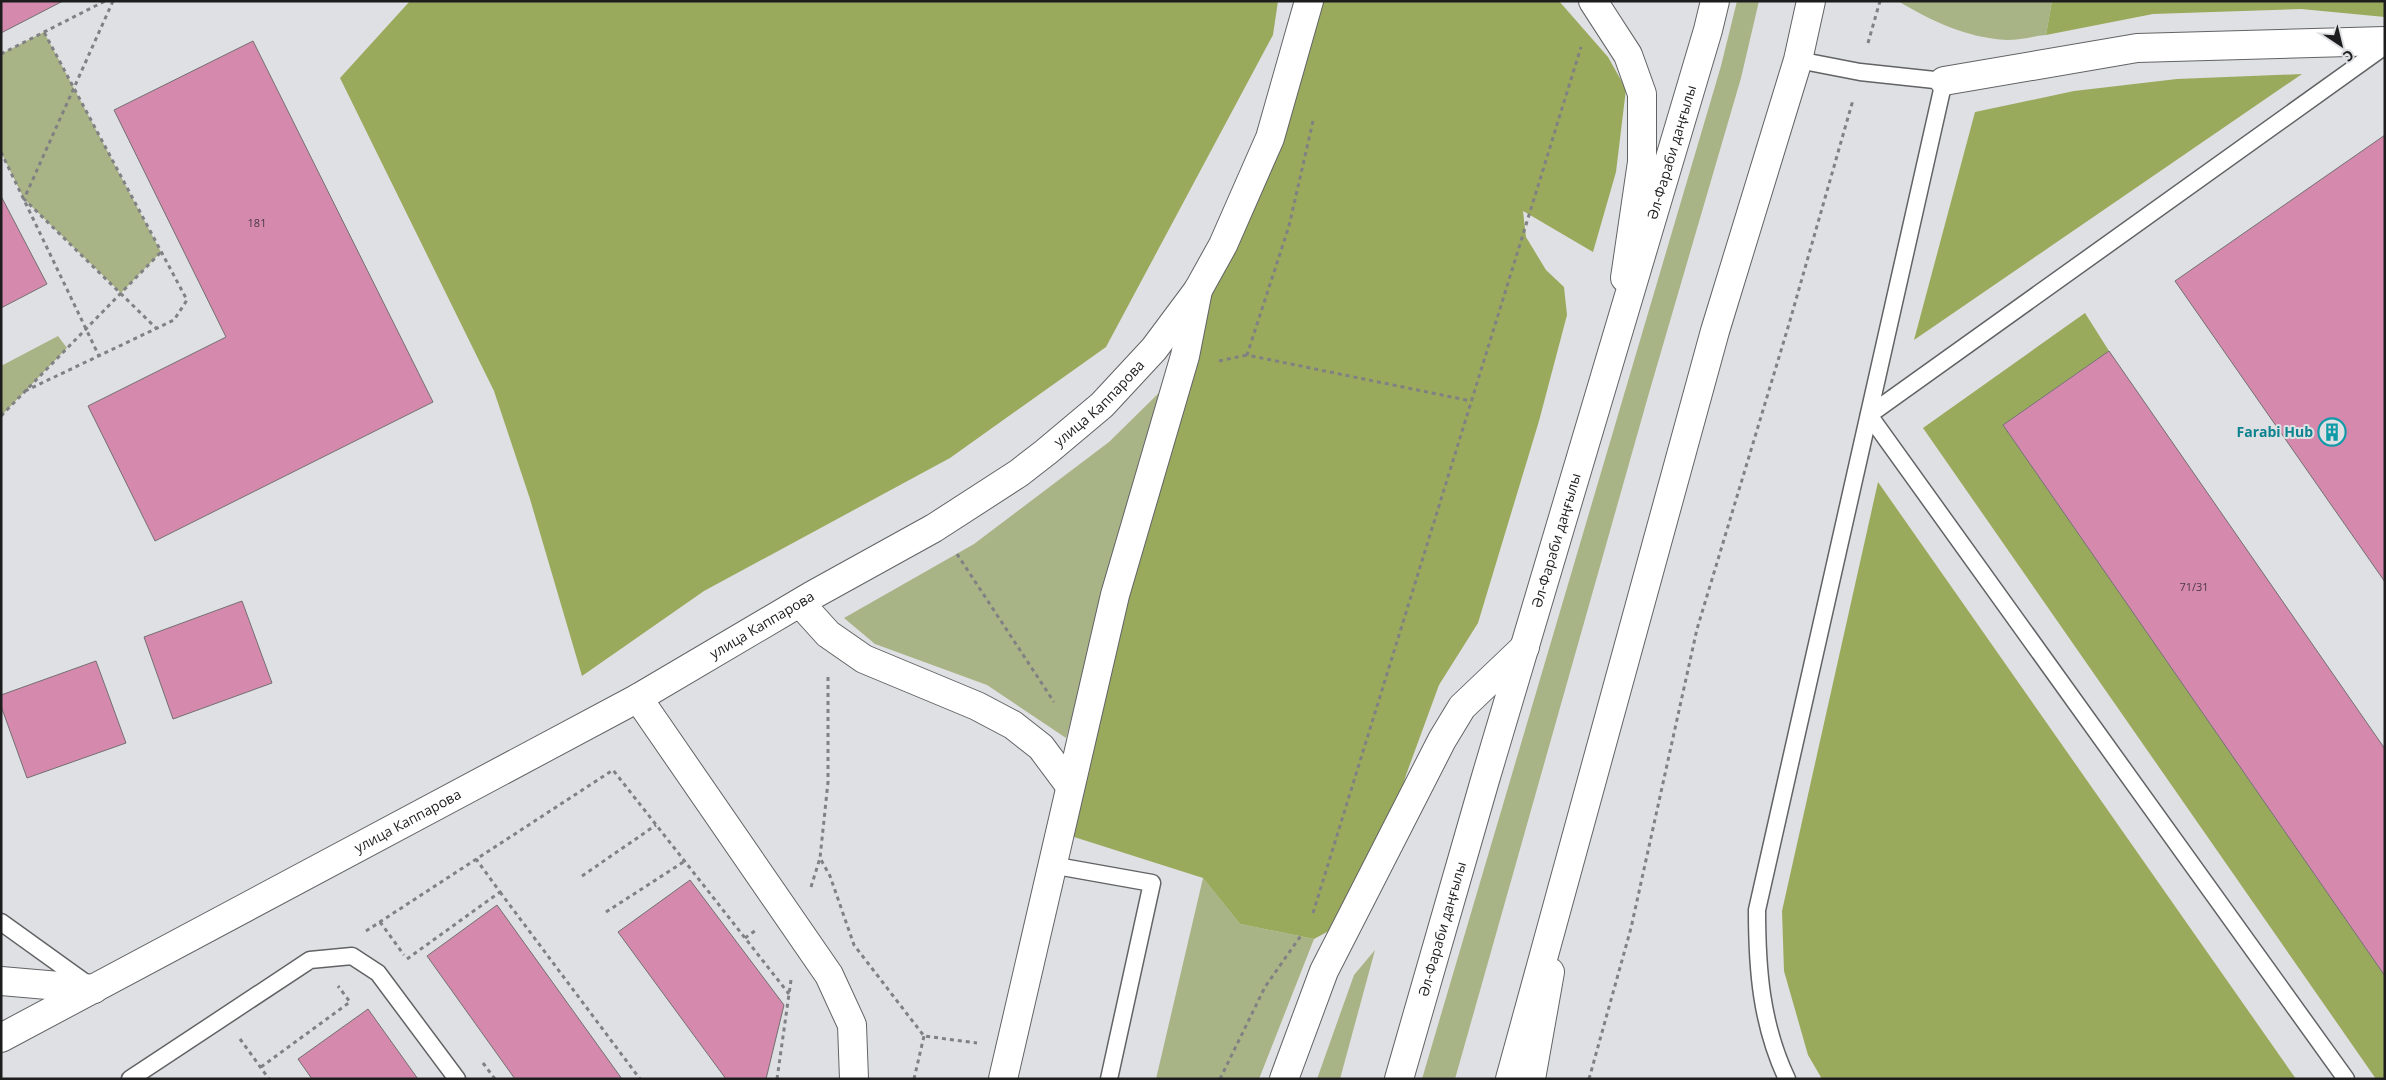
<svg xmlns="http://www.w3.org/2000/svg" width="2386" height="1080" font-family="'Open Sans',sans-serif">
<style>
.green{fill:#a9b486}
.forest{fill:#99aa5d}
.building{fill:#d489ad;stroke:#737071}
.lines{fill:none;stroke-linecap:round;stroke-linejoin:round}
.lane-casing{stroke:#626365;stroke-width:19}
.street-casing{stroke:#626365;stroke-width:30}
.secondary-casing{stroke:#626365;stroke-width:30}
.primary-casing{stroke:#626365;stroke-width:30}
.path{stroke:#808183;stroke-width:3;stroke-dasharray:4 4;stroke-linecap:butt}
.lane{stroke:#fff;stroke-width:16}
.street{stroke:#fff;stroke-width:28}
.secondary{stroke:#fff;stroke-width:28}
.primary{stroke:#fff;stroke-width:28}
.labels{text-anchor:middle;stroke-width:4;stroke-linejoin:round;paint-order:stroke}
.number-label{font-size:11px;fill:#4b3842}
.street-label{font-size:14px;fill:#1d1d1e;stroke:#dfe0e3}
.culture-label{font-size:14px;font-weight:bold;fill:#0d838f;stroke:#dfe0e3;text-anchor:end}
</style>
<rect width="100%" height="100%" fill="#dfe0e3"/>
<g class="green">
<path d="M1737,1H1759L1741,78L1649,393L1455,1079H1422L1721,66Z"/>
<path d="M1898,1H2052L2046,35C2034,36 2020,40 2007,40C1967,38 1931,21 1898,1Z"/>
<path d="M44,32L161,252L121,293L24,199L1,152V54Z"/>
<path d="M58,336L67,348L1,416V366Z"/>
<path d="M1167,385L1066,738L987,685L875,644L844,618L974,544L1109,442Z"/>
<path d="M1203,878L1240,924L1314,939L1259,1079H1156Z"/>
<path d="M1375,950L1340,1079H1317L1354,975Z"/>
</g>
<g class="forest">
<path d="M410,1H1278L1273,35L1106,347L950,458L704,591L582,676L530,499L494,391L340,78Z"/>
<path d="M1309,1H1559L1608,57L1626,89L1616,172L1593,252L1523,211L1526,237L1546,270L1564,287L1567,315L1539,421L1478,623L1439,685L1406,775L1379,869L1349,920L1314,939L1240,924L1203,878L1071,836L1165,422Z"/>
<path d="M2052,1H2385V17L2301,9L2153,14L2046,35Z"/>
<path d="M2302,74L1914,340L1975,112L2074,91L2177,79Z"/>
<path d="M2085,313L2109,351L2003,425L2385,976V1079H2376L1923,428Z"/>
<path d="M1878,482L2296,1079H1822L1808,1055L1784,971L1782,911Z"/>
</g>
<g class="building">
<path d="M1,1H63L1,33Z"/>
<path d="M253,41L433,402L155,541L88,406L226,337L114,110Z"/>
<path d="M2385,135V582L2175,281Z"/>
<path d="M1,196L47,284L1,308Z"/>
<path d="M2109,351L2385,749V976L2003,425Z"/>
<path d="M242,601L272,683L173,719L144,637Z"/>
<path d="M96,661L126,743L27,778L1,706V695Z"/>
<path d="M690,880L784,1005L766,1079H726L618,932Z"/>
<path d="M497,905L622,1079H515L427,956Z"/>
<path d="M368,1009L418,1079H312L298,1059Z"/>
</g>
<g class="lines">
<g class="lane-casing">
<g id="lane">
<path d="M1051,865L1152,883L1109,1079"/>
<path d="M1,922L90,986"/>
<path d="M130,1079L310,960L352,956L378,973L457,1079"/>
<path d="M1787,1079C1761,1024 1757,969 1757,910L1944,81L1860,72L1798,60"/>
<path d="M2346,1079L1869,415L2385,46"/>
</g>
</g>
<g class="street-casing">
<g id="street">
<path d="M1944,81L2137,48L2385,41"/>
<path d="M800,603L828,634L864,659L977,706L1013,725L1041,747L1070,786"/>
<path d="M638,698L829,975L852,1025L854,1079"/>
<path d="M1,981L94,989"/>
<path d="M1003,1079L1115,595L1185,356L1198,290"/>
</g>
</g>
<g class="secondary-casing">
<g id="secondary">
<path d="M1593,1L1628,55L1642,94V162L1625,278"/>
<path id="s1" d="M1,1038L638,698L811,596L934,528L1019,473L1046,452L1102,405L1154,349L1198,290L1223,245L1270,138L1309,1"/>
<path d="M1284,1079L1324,971L1442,740L1462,707L1525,647"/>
<path d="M1531,1079L1550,972"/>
</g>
</g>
<g class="primary-casing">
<g id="primary">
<path id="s2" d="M1399,1079L1485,780L1708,30L1715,1"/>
<path d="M1510,1079L1715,331L1798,60L1811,1"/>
</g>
</g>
<g class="path">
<path d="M113,1L24,199L157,329"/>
<path d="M1868,43L1880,1"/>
<path d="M1,54L105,1"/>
<path d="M1313,121L1289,226L1247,355L1471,401"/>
<path d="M1,152L99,356"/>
<path d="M1219,361L1247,355"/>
<path d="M25,391L174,320L187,300L44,32"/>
<path d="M1,416L161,252"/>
<path d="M957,554L1054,702"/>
<path d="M828,677V782L820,858L830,876L854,945L924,1036L977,1043"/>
<path d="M582,876L656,825"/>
<path d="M811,887L820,858"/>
<path d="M500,892L640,1079"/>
<path d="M606,912L685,861"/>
<path d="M1313,913L1581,47"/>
<path d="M380,922L404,955"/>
<path d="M366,931L613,770L789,994"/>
<path d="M745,938L756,930"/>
<path d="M407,959L500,892L476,859"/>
<path d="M240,1039L269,1079"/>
<path d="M483,1063L495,1079"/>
<path d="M261,1067L350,1002L338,986"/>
<path d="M777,1079L791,980"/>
<path d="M914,1079L924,1036"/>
<path d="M1220,1079L1265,987L1302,934"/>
<path d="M1589,1079L1631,928L1697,629L1789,324L1853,100"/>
</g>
<use href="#lane" class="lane"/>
<use href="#street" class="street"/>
<use href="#secondary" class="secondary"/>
<use href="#primary" class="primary"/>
</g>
<defs>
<g id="building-ring" transform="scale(1.4375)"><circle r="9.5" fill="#dfe0e3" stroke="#0f9aa8" stroke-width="1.5"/><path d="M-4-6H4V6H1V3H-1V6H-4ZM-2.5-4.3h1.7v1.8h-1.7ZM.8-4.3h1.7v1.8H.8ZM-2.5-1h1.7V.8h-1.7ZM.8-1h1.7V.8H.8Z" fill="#0f9aa8"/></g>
</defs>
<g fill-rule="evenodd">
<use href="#building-ring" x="2332" y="432"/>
</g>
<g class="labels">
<g class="number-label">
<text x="257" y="227">181</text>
<text x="2194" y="591">71/31</text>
</g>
<g class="street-label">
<text dy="5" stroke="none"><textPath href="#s2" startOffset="966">Әл-Фараби даңғылы</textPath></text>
<text dy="5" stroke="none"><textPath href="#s1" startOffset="1271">улица Каппарова</textPath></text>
<text dy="5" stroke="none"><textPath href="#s2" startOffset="561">Әл-Фараби даңғылы</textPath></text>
<text dy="5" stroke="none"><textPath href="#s1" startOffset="866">улица Каппарова</textPath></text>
<text dy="5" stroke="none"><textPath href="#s1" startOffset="461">улица Каппарова</textPath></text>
<text dy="5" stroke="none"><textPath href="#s2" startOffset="156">Әл-Фараби даңғылы</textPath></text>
</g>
<g class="culture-label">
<text x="2313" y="437">Farabi Hub</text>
</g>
</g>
<rect width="2386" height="1080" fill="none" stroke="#1d1d1e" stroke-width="5"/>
<g transform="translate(2341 45) rotate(145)" stroke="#dfe0e3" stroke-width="4" paint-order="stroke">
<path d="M0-4L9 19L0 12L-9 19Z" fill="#1d1d1e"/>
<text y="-8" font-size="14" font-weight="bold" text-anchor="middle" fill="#1d1d1e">С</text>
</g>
</svg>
